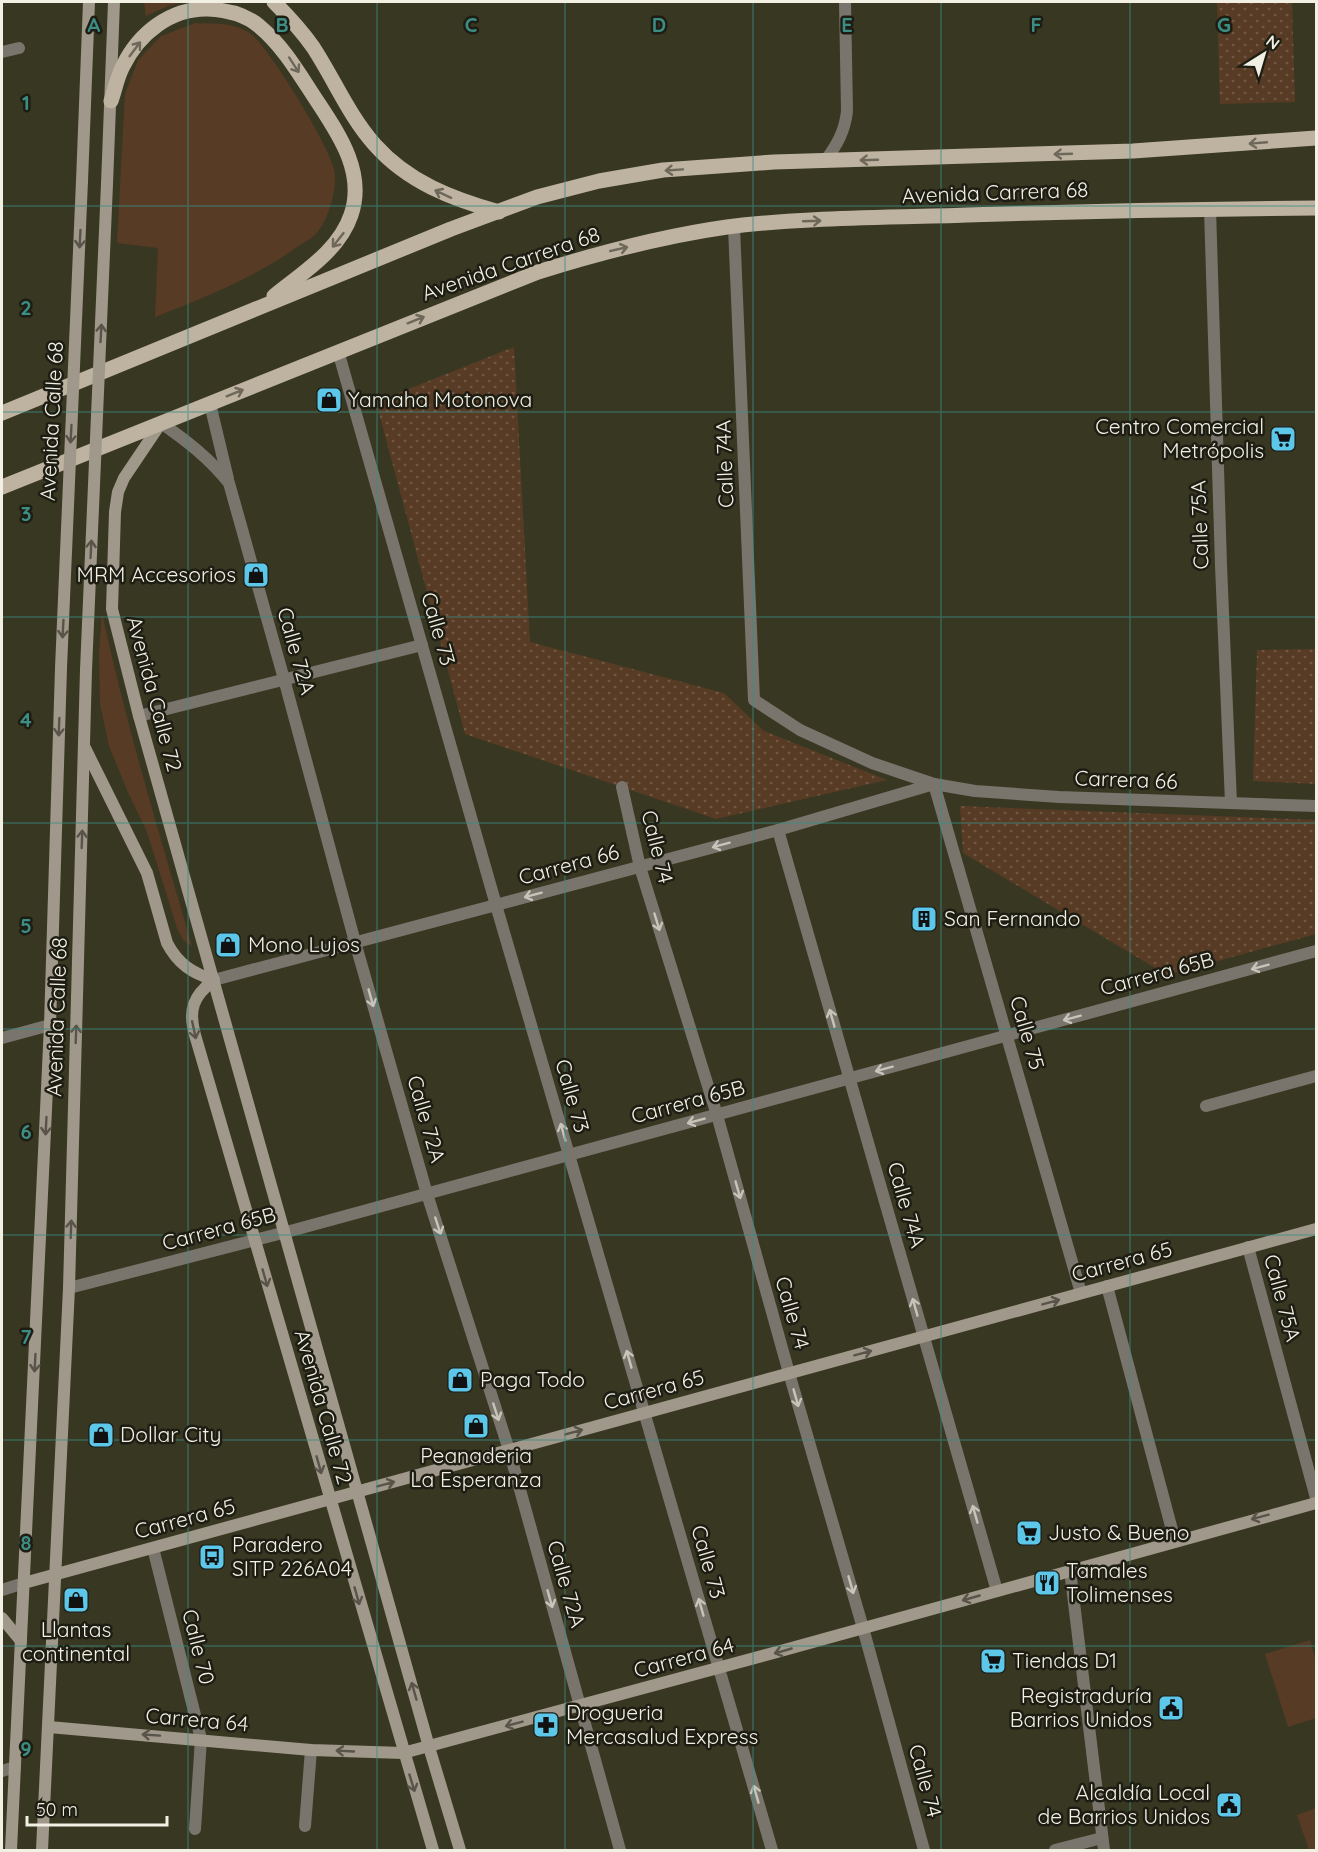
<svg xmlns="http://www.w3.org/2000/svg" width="1318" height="1852" font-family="Quicksand,sans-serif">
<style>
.green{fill:#583b24}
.park{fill:url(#park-dots)}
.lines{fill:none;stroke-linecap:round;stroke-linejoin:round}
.street{stroke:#7a756c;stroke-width:12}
.secondary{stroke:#a0988a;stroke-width:12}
.primary{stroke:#beb3a1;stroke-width:15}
.secondary-bridge{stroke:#a0988a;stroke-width:12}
.oneway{stroke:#6e685a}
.oneway2{stroke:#585449}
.oneway3{stroke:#c7c5b9}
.grid{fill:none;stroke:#3c8e85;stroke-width:1.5;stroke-opacity:0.55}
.labels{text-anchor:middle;stroke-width:5;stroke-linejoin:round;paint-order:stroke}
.street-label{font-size:21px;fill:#f1f0e3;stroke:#1e1d14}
.poi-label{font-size:21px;fill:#f1f0e3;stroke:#1e1d14;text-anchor:start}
.grid-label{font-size:20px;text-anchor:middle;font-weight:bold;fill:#3c8e85;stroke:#1e1d14;stroke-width:5;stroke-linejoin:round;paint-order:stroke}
</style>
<defs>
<pattern id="park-dots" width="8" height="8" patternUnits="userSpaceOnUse" patternTransform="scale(1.5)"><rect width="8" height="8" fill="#583b24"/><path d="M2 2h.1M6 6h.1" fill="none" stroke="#705844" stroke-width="1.8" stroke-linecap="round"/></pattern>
</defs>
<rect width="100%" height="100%" fill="#383722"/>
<g class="green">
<path d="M144,2H184L168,6L146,16Z"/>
<path d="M195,23C214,24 237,22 252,35C270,49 335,154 335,175C336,192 328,221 316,234C311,239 303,243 297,247C254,278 204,298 155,317L158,248L117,243L125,94L138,60L161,36Z"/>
<path d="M102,613C126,725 160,836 192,946L183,940L177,928L147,832L127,790L109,746L100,704L99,652Z"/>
<path d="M1310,1640L1316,1661V1718L1288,1727L1265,1654Z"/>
<path d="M1316,1808V1850H1309L1297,1815Z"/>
</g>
<g class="park">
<path d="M1217,2H1292L1295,102L1220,104Z"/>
<path d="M514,347L530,642L724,693L764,731L887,780L716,819L465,734L376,402Z"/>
<path d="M1316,649V784L1253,781L1257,650Z"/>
<path d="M960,806L1316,820V934L1167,975L963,853Z"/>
</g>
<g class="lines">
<g class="street">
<path d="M2,52L19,48"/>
<path d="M825,161C837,145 845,131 847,111L845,2"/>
<path d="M1210,209L1221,565L1231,803"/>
<path d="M734,227L754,700L800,730L872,763L934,784L975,791L1059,797L1316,806"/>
<path d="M338,351L496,905L772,1850"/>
<path d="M210,404L228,479"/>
<path d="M161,423C187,441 209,458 229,483L284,679L355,942L427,1194L509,1450L620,1850"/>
<path d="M139,716L422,645"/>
<path d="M622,787L640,867L717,1115L789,1373L863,1628L924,1850"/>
<path d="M778,830L997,1591"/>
<path d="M214,980L778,830L934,784L1081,1293"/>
<path d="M2,1038L50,1025"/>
<path d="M1206,1106L1316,1076"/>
<path d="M1248,1247L1316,1498"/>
<path d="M1107,1286L1175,1541"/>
<path d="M69,1288L294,1230L1316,951"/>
<path d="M153,1548L201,1739L195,1829"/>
<path d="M1070,1570L1104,1850"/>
<path d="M2,1590L24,1583"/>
<path d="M2,1771L15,1767"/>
<path d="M305,1826L311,1750"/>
<path d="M1055,1850L1102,1838"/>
</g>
<g class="secondary">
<path d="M82,181L89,2"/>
<path d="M107,184L114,2"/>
<path d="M161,423L124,478L118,492L115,512L112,609L139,716L429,1747L460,1850"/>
<path d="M85,748L147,873L167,943C178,964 192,973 214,980"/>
<path d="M214,980C193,996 188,1010 195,1035L433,1850"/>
<path d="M24,1583L1316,1229"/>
<path d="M2,1618L21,1641"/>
<path d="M49,1727L311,1750L403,1753L777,1652L1316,1503"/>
<path d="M11,1850L50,1025L61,668"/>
<path d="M42,1850L69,1288L86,670"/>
</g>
<g class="primary">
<path d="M274,2C288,16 301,30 313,47C334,79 349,116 375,145C408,182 452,199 499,212"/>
<path d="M111,101C115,90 117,77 123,66C139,33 171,8 208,9C227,10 245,14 259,26C283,46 298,72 315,98C338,133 366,172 351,215C339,251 302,273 274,296"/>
<path d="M2,413L451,229L537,197L599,181L663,170L774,162L1133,151L1316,138"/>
<path d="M2,487L538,272C599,253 663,236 727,227C806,217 888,218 967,215C1084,211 1200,209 1316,208"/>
</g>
<g class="secondary-bridge">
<path d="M61,668L82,181"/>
<path d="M86,670L107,184"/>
</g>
</g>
<defs><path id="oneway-shaft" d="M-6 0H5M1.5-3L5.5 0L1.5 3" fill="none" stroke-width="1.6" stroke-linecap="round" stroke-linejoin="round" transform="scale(1.5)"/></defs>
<g class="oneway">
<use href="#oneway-shaft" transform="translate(135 49) rotate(-53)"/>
<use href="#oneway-shaft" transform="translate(294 65) rotate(57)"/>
<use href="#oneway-shaft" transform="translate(1258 143) rotate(175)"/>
<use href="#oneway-shaft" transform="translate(1063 154) rotate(178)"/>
<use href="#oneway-shaft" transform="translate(869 160) rotate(178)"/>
<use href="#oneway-shaft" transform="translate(674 170) rotate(176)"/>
<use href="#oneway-shaft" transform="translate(443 194) rotate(-155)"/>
<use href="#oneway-shaft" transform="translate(812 221) rotate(-2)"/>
<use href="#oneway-shaft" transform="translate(338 240) rotate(128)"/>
<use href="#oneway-shaft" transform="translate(619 249) rotate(-13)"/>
<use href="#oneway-shaft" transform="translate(416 320) rotate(-22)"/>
<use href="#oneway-shaft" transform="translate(235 393) rotate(-22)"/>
</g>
<g class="oneway2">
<use href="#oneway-shaft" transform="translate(80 239) rotate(93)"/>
<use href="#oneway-shaft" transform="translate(101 333) rotate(-87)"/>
<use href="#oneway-shaft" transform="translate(71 434) rotate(93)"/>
<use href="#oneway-shaft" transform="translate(91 549) rotate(-87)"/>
<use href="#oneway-shaft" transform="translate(63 629) rotate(93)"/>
<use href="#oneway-shaft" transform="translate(59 727) rotate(92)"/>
<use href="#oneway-shaft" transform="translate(82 839) rotate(-88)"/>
<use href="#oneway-shaft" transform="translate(194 1030) rotate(78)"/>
<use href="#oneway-shaft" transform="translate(76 1034) rotate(-88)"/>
<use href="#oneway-shaft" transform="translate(46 1126) rotate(93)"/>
<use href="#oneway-shaft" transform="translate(71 1229) rotate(-88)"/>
<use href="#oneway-shaft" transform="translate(265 1278) rotate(74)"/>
<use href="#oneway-shaft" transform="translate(1051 1302) rotate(-15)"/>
<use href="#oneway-shaft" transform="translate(863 1353) rotate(-15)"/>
<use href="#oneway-shaft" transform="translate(35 1363) rotate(93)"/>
<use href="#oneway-shaft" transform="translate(574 1432) rotate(-15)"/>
<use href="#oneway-shaft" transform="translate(319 1465) rotate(74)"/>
<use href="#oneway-shaft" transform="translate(386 1484) rotate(-15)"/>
<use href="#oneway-shaft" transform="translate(1260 1517) rotate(165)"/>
<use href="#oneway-shaft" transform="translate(357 1596) rotate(74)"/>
<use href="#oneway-shaft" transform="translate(971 1598) rotate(164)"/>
<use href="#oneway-shaft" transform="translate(783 1651) rotate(164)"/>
<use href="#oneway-shaft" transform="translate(414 1691) rotate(-106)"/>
<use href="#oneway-shaft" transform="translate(514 1724) rotate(165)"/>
<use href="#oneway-shaft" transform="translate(151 1735) rotate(-176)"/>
<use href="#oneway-shaft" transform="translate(345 1751) rotate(-177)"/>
<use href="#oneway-shaft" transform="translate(412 1783) rotate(73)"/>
</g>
<g class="oneway3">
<use href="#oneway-shaft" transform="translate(721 845) rotate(165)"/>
<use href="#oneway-shaft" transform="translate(533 895) rotate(165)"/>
<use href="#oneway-shaft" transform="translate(657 922) rotate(73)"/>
<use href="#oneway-shaft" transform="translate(1260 967) rotate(165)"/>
<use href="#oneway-shaft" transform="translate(371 998) rotate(74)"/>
<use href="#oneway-shaft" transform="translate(832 1018) rotate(-106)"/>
<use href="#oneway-shaft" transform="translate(1072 1018) rotate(165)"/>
<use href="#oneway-shaft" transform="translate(884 1069) rotate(165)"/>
<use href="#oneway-shaft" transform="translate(696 1121) rotate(165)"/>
<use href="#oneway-shaft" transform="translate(563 1132) rotate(-106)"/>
<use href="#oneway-shaft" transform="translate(738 1190) rotate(74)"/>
<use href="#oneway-shaft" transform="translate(438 1226) rotate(72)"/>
<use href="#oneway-shaft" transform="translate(915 1307) rotate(-106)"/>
<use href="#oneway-shaft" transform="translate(629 1359) rotate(-106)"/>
<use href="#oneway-shaft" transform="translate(796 1398) rotate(74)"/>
<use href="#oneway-shaft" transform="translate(496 1412) rotate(72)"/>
<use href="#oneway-shaft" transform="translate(975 1514) rotate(-106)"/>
<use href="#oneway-shaft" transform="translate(851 1585) rotate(74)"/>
<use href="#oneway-shaft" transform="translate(550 1599) rotate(74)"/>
<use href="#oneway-shaft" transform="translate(701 1607) rotate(-106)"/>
<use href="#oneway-shaft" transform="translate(756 1794) rotate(-106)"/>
</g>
<path class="grid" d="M188,2V1850M377,2V1850M565,2V1850M753,2V1850M941,2V1850M1130,2V1850M2,206H1316M2,412H1316M2,617H1316M2,823H1316M2,1029H1316M2,1235H1316M2,1440H1316M2,1646H1316"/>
<defs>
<g id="shop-square" transform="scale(1.35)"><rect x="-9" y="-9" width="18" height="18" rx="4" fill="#5cc7e8" stroke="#1e1d14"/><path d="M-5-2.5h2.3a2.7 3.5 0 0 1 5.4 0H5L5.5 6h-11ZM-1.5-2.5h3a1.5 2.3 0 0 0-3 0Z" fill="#111"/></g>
<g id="supermarket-square" transform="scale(1.35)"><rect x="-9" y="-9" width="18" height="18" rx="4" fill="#5cc7e8" stroke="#1e1d14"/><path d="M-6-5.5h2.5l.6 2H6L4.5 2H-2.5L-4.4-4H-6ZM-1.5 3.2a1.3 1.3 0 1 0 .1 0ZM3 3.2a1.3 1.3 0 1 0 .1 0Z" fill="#111"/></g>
<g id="building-square" transform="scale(1.35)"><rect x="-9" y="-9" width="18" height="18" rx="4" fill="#5cc7e8" stroke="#1e1d14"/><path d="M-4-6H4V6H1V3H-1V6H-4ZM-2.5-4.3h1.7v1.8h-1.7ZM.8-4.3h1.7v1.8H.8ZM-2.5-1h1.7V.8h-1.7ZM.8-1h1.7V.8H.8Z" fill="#111"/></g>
<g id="bus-square" transform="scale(1.35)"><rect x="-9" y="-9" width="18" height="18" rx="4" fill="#5cc7e8" stroke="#1e1d14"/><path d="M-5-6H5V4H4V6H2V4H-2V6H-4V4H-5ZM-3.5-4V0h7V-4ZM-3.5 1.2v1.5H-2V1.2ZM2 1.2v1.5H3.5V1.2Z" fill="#111"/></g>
<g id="restaurant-square" transform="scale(1.35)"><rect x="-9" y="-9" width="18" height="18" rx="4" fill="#5cc7e8" stroke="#1e1d14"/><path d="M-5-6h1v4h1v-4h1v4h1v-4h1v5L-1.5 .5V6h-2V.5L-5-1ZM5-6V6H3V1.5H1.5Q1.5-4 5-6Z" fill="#111"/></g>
<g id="civic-square" transform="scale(1.35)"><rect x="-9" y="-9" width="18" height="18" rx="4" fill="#5cc7e8" stroke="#1e1d14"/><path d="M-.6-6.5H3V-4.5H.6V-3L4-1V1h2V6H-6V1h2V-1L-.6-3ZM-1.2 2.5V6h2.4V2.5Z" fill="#111"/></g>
<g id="pharmacy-square" transform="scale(1.35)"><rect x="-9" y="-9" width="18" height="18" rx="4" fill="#5cc7e8" stroke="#1e1d14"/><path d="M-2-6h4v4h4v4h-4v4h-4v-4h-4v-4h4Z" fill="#111"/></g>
</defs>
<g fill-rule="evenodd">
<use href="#shop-square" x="329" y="400"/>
<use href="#supermarket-square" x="1283" y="439"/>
<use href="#shop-square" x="256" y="575"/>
<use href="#building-square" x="924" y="919"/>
<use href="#shop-square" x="228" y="945"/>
<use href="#shop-square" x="460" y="1380"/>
<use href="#shop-square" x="476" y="1426"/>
<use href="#shop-square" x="101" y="1435"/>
<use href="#supermarket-square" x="1029" y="1533"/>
<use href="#bus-square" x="212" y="1557"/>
<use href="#restaurant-square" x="1047" y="1583"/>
<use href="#shop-square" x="76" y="1600"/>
<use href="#supermarket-square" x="993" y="1661"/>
<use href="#civic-square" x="1171" y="1708"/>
<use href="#pharmacy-square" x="546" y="1725"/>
<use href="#civic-square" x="1229" y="1805"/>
</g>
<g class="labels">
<g class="street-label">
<text transform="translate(995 193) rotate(-2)" y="7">Avenida Carrera 68</text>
<text transform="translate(511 264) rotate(-19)" y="7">Avenida Carrera 68</text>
<text transform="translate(52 421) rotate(-87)" y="7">Avenida Calle 68</text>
<text transform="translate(725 464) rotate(-92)" y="7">Calle 74A</text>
<text transform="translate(1200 525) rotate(-92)" y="7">Calle 75A</text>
<text transform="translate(438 629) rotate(74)" y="7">Calle 73</text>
<text transform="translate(296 651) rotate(74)" y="7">Calle 72A</text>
<text transform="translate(154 694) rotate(75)" y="7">Avenida Calle 72</text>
<text transform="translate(1126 780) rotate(2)" y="7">Carrera 66</text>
<text transform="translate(657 847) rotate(76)" y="7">Calle 74</text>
<text transform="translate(569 865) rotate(-15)" y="7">Carrera 66</text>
<text transform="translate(1157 974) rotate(-15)" y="7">Carrera 65B</text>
<text transform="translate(57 1017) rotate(-88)" y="7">Avenida Calle 68</text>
<text transform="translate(1027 1033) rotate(74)" y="7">Calle 75</text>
<text transform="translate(572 1096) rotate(74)" y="7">Calle 73</text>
<text transform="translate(688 1102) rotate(-15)" y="7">Carrera 65B</text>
<text transform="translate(426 1119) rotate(74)" y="7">Calle 72A</text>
<text transform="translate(906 1205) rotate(74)" y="7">Calle 74A</text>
<text transform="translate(219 1229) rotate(-15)" y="7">Carrera 65B</text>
<text transform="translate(1122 1262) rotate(-15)" y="7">Carrera 65</text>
<text transform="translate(1282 1298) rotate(75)" y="7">Calle 75A</text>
<text transform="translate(792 1313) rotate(74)" y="7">Calle 74</text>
<text transform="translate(654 1390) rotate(-15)" y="7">Carrera 65</text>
<text transform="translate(323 1407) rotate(74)" y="7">Avenida Calle 72</text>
<text transform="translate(185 1519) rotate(-15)" y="7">Carrera 65</text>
<text transform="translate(708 1562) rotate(74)" y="7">Calle 73</text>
<text transform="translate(566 1584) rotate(74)" y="7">Calle 72A</text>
<text transform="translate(198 1647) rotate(76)" y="7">Calle 70</text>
<text transform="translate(684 1658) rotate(-15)" y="7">Carrera 64</text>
<text transform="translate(197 1720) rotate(5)" y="7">Carrera 64</text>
<text transform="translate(925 1781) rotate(75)" y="7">Calle 74</text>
</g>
<g class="poi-label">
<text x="348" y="407">Yamaha Motonova</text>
<text x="1264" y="434" text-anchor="end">Centro Comercial<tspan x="1264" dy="24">Metrópolis</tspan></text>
<text x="236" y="582" text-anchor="end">MRM Accesorios</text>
<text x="944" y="926">San Fernando</text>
<text x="248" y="952">Mono Lujos</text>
<text x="480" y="1387">Paga Todo</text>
<text x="120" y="1442">Dollar City</text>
<text x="476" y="1463" text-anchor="middle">Peanaderia<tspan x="476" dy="24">La Esperanza</tspan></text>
<text x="1048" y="1540">Justo &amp; Bueno</text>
<text x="232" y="1552">Paradero<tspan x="232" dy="24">SITP 226A04</tspan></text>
<text x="1066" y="1578">Tamales<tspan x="1066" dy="24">Tolimenses</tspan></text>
<text x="76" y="1637" text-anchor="middle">Llantas<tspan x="76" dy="24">continental</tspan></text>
<text x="1012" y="1668">Tiendas D1</text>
<text x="1152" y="1703" text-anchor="end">Registraduría<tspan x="1152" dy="24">Barrios Unidos</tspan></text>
<text x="566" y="1720">Drogueria<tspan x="566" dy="24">Mercasalud Express</tspan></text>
<text x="1210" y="1800" text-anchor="end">Alcaldía Local<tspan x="1210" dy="24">de Barrios Unidos</tspan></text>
</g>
</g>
<g class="grid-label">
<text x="94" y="32">A</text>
<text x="282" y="32">B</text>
<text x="471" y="32">C</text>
<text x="659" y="32">D</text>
<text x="847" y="32">E</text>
<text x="1036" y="32">F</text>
<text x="1224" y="32">G</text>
<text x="26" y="110">1</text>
<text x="26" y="315">2</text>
<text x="26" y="521">3</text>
<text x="26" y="727">4</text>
<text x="26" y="933">5</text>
<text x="26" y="1139">6</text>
<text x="26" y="1344">7</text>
<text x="26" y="1550">8</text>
<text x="26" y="1756">9</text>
</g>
<rect width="1318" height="1852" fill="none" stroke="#f1f0e3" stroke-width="6"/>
<g transform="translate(1264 54) rotate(37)" stroke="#1e1d14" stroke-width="4.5" paint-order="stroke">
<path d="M0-4.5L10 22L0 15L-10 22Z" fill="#f1f0e3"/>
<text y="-9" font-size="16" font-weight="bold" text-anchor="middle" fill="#f1f0e3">N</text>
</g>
<path d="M27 1816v9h140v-9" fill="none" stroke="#f1f0e3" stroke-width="3"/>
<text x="36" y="1816" font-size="18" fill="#f1f0e3" stroke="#1e1d14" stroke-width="4.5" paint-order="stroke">50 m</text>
</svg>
